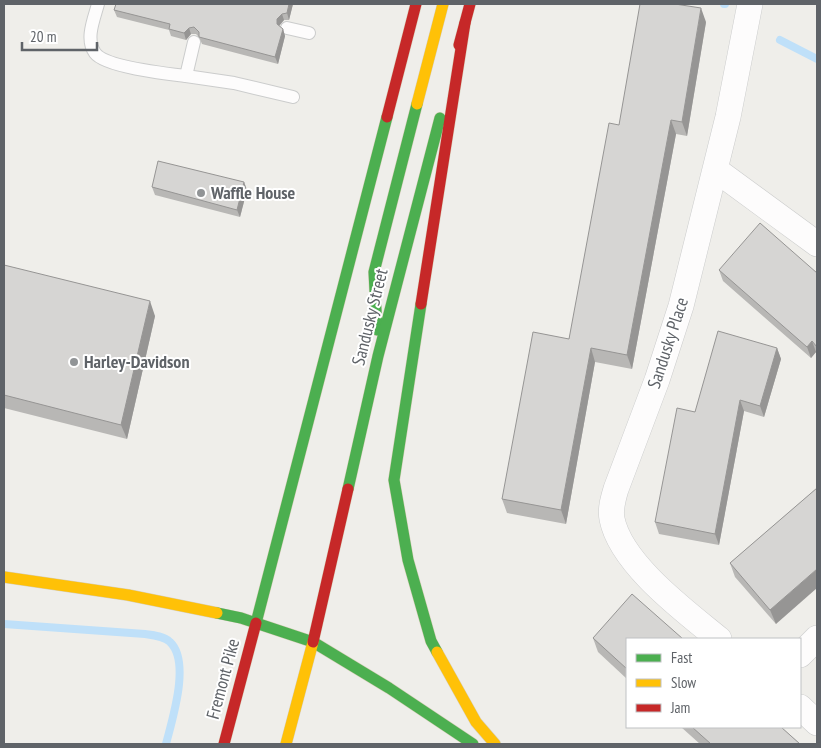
<svg xmlns="http://www.w3.org/2000/svg" width="821" height="748" font-family="'PT Sans Narrow',sans-serif">
<style>
.lines{fill:none;stroke-linecap:round;stroke-linejoin:round}
.stream{stroke:#bfe0f9;stroke-width:8}
.lane-casing{stroke:#cbcccc;stroke-width:14}
.street-casing{stroke:#cbcccc;stroke-width:26}
.fast-casing{stroke:#d7ceb8;stroke-width:12}
.slow-casing{stroke:#d7ceb8;stroke-width:12}
.jam-casing{stroke:#d7ceb8;stroke-width:12}
.lane{stroke:#fdfcfc;stroke-width:12}
.street{stroke:#fdfcfc;stroke-width:25}
.fast{stroke:#4caf50;stroke-width:11}
.slow{stroke:#ffc107;stroke-width:11}
.jam{stroke:#c62828;stroke-width:11}
.wall{fill:#b8b7b5}
.shaded-wall{fill:#969594}
.building{fill:#d6d5d3;stroke:#969594}
.poi-dot{fill:#919496;stroke:#fff;stroke-width:2}
.labels{text-anchor:middle;stroke-width:4;stroke-linejoin:round;paint-order:stroke}
.poi-label{font-size:18px;font-weight:bold;fill:#5f6368;stroke:#fff;text-anchor:start}
.street-label{font-size:18px;fill:#5f6368;stroke:#fff}
</style>
<rect width="100%" height="100%" fill="#efeeea"/>
<g class="lines">
<g class="stream">
<path d="M724,4H725"/>
<path d="M780,40L817,59"/>
<path d="M4,624L145,634C153,635 164,636 170,642C191,662 172,720 166,744"/>
</g>
<g class="lane-casing">
<g id="lane">
<path d="M98,4C94,19 85,39 95,53C105,67 169,74 186,76"/>
<path d="M287,28L309,33"/>
<path d="M194,42L186,76L234,83L293,97"/>
</g>
</g>
<g class="street-casing">
<g id="street">
<path d="M716,170L817,244"/>
<path d="M719,639C685,611 621,564 612,519C610,509 613,499 616,489L657,380L681,306L728,117L750,4"/>
<path d="M800,655L817,638"/>
<path d="M800,707L817,723"/>
</g>
</g>
<g class="fast-casing">
<g id="fast">
<path d="M421,304L394,480L408,560L431,641L437,652"/>
<path d="M377,330L374,272L417,104"/>
<path d="M348,489L378,356L440,118"/>
<path d="M217,613L241,618L313,642L389,688L473,744"/>
<path d="M256,623L387,117"/>
</g>
</g>
<g class="slow-casing">
<g id="slow">
<path d="M417,104L443,4"/>
<path d="M4,577L128,595L217,613"/>
<path d="M437,652L476,722L495,744"/>
<path d="M286,744L313,642"/>
</g>
</g>
<g class="jam-casing">
<g id="jam">
<path d="M459,45L470,4"/>
<path d="M387,117L416,4"/>
<path d="M421,304L465,23"/>
<path d="M313,642L348,489"/>
<path d="M224,744L256,623"/>
</g>
</g>
<use href="#lane" class="lane"/>
<use href="#street" class="street"/>
<use href="#fast" class="fast"/>
<use href="#slow" class="slow"/>
<use href="#jam" class="jam"/>
</g>
<g class="wall">
<path d="M116,4H293L289,20H284L279,26L283,29L285,36L278,64L202,44L199,37L196,34H191L186,40L171,36L169,30L117,17L114,10Z"/>
<path d="M706,22L687,136L676,134L632,369L595,362L566,524L507,513L502,499L569,339L619,125Z"/>
<path d="M244,182L247,190L240,217L155,195L152,187Z"/>
<path d="M4,265L155,316L127,439L4,408Z"/>
<path d="M719,270L817,273V354L816,352L811,358L723,281Z"/>
<path d="M777,348L781,359L764,417L744,411L719,545L659,534L655,522Z"/>
<path d="M817,488L776,624L735,577L730,563Z"/>
<path d="M593,638L627,639V679L598,652Z"/>
<path d="M681,727H781L800,744H700Z"/>
</g>
<g class="shaded-wall">
<path d="M289,4H293L289,20L287,13Z"/>
<path d="M701,8L706,22L687,136L682,122Z"/>
<path d="M282,14L284,20L279,26L277,24V19Z"/>
<path d="M189,28L191,34L186,40L184,33Z"/>
<path d="M283,29L285,36L278,64L275,57Z"/>
<path d="M671,120L676,134L632,369L627,355Z"/>
<path d="M244,182L247,190L240,217L237,210Z"/>
<path d="M150,301L155,316L127,439L121,425Z"/>
<path d="M812,341L816,352L811,358L807,347Z"/>
<path d="M591,348L595,362L566,524L561,510Z"/>
<path d="M777,348L781,359L764,417L760,406Z"/>
<path d="M740,400L744,411L719,545L715,534Z"/>
<path d="M817,569V588L776,624L770,610Z"/>
</g>
<g class="building">
<path d="M116,4H289L287,13L282,14L277,19V24L283,29L275,57L199,37V32L194,27L189,28L184,33L169,29L170,24L114,10Z"/>
<path d="M640,4H675L701,8L682,122L671,120L627,355L591,348L561,510L502,499L533,332L569,339L609,123L619,125Z"/>
<path d="M158,161L244,182L237,210L152,187Z"/>
<path d="M760,223L817,273V347L812,341L807,347L719,270Z"/>
<path d="M4,265L150,301L121,425L4,395Z"/>
<path d="M718,331L777,348L760,406L740,400L715,534L655,522L677,408L695,412Z"/>
<path d="M817,488V569L770,610L730,563Z"/>
<path d="M632,594L683,639H627V669L593,638Z"/>
<path d="M692,727H781L800,744H711Z"/>
</g>
<g class="poi-dot">
<circle cx="201" cy="193" r="5"/>
<circle cx="74" cy="362" r="5"/>
</g>
<g class="labels">
<g class="poi-label">
<text x="211" y="199">Waffle House</text>
<text x="84" y="368">Harley-Davidson</text>
</g>
<g class="street-label">
<text transform="translate(370 317) rotate(-76)" y="6">Sandusky Street</text>
<text transform="translate(668 343) rotate(-72)" y="6">Sandusky Place</text>
<text transform="translate(223 679) rotate(-75)" y="6">Fremont Pike</text>
</g>
</g>
<rect width="821" height="748" fill="none" stroke="#5f6368" stroke-width="10"/>
<rect x="626" y="638" width="175" height="90" fill="#ffffff" stroke="#bfc1c3"/>
<rect x="636" y="654" width="25" height="8" fill="#4caf50" stroke="#bfc1c3"/>
<text x="671" y="663" font-size="15" fill="#5f6368">Fast</text>
<rect x="636" y="679" width="25" height="8" fill="#ffc107" stroke="#bfc1c3"/>
<text x="671" y="688" font-size="15" fill="#5f6368">Slow</text>
<rect x="636" y="704" width="25" height="8" fill="#c62828" stroke="#bfc1c3"/>
<text x="671" y="713" font-size="15" fill="#5f6368">Jam</text>
<path d="M22 42v8h75v-8" fill="none" stroke="#5f6368" stroke-width="2.5"/>
<text x="30" y="42" font-size="15" fill="#5f6368" stroke="#ffffff" stroke-width="4" paint-order="stroke">20 m</text>
</svg>
